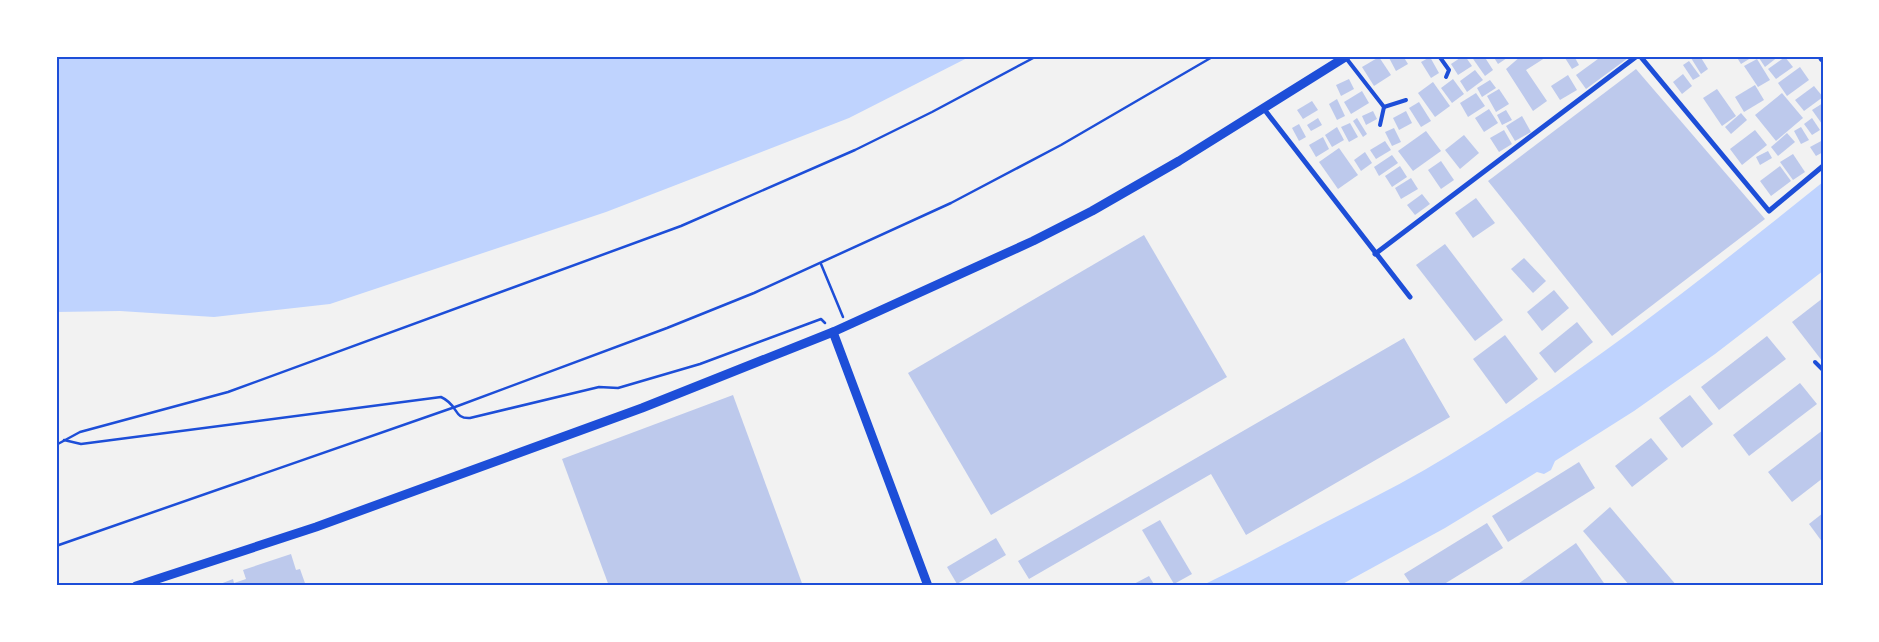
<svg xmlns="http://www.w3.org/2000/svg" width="1879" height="642" font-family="Raleway,sans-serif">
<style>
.water{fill:#bfd3fe}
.building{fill:#bdc9ec}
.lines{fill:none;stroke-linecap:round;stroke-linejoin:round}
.path{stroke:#1d4ed8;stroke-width:2.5}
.service{stroke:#1d4ed8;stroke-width:4}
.minor{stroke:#1d4ed8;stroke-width:5}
.tertiary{stroke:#1d4ed8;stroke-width:9}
.neatline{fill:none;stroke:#1d4ed8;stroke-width:2}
</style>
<rect width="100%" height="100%" fill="#f2f2f2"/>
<g class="water">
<path d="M56,56H971L849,118L606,212L330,304L214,317L120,311L56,312Z"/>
<path d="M1823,182V271L1715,354L1634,411L1555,461L1551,470L1544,474L1537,472L1445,528L1339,586H1201C1243,566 1284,544 1326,522C1367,501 1409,480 1448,456C1581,375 1702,279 1823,182Z"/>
</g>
<g class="building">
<path d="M1388,56H1403L1408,64L1396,71Z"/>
<path d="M1463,56H1465L1472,66L1458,75L1451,64Z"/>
<path d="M1471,56H1484L1493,70L1485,76Z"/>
<path d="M1493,56H1510L1498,64Z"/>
<path d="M1521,56H1548L1526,70L1547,101L1533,111L1506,69Z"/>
<path d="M1567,56H1574L1579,65L1572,69L1565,58Z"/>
<path d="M1602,56H1626L1628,58L1586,89L1576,75Z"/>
<path d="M1694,56H1700L1708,69L1701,74L1691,58Z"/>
<path d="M1736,56H1754L1741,64Z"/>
<path d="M1762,56H1779L1765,67L1759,58Z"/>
<path d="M1379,57L1391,75L1374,86L1362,67Z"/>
<path d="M1430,57L1439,73L1431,78L1421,62Z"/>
<path d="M1785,57L1793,67L1776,79L1768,69Z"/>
<path d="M1757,59L1770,80L1758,87L1744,66Z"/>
<path d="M1689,61L1700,76L1693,80L1683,65Z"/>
<path d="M1800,67L1809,80L1787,96L1778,83Z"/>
<path d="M1636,69L1765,219L1612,336L1488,181Z"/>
<path d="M1475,70L1483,80L1467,92L1460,81Z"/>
<path d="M1683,74L1692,86L1682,94L1673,82Z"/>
<path d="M1568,75L1577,90L1560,100L1551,86Z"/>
<path d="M1349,79L1354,89L1341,96L1336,85Z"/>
<path d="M1453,79L1464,94L1452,103L1441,88Z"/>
<path d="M1490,80L1496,88L1482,97L1477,88Z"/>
<path d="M1433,82L1450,106L1435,117L1418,93Z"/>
<path d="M1755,85L1764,100L1744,112L1735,97Z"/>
<path d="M1814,86L1823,97L1804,111L1795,100Z"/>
<path d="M1499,89L1509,104L1496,112L1487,96Z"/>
<path d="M1717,89L1736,116L1722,126L1703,98Z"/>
<path d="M1362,91L1369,103L1351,114L1344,102Z"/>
<path d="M1476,93L1485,106L1468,117L1460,103Z"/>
<path d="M1782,93L1803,118L1776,141L1755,115Z"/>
<path d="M1337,99L1345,116L1337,120L1329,104Z"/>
<path d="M1312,101L1318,110L1303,119L1297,110Z"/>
<path d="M1419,102L1431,121L1421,127L1409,108Z"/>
<path d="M1823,103V123L1822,124L1812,110Z"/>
<path d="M1489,109L1498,123L1484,132L1475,118Z"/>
<path d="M1506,110L1512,120L1502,125L1497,115Z"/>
<path d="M1373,111L1377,119L1366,125L1362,116Z"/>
<path d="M1406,111L1412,123L1399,130L1393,118Z"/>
<path d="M1741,113L1747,120L1731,134L1725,127Z"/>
<path d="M1522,116L1531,132L1515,141L1506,126Z"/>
<path d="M1318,118L1322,125L1311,131L1307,125Z"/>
<path d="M1357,118L1367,134L1363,137L1353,121Z"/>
<path d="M1812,118L1820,130L1812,135L1804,124Z"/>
<path d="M1350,123L1358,137L1349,142L1341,127Z"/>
<path d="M1299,124L1306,137L1299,141L1292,128Z"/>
<path d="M1337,127L1344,140L1332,147L1325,135Z"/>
<path d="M1801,127L1809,140L1801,144L1794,131Z"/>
<path d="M1394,128L1401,142L1392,146L1385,132Z"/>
<path d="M1504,130L1512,144L1499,152L1490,138Z"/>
<path d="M1755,130L1767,145L1742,165L1730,149Z"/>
<path d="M1426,131L1441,151L1413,171L1398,151Z"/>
<path d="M1787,133L1795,142L1778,156L1771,147Z"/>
<path d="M1464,135L1479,153L1460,169L1445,150Z"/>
<path d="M1323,137L1329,149L1316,157L1309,145Z"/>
<path d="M1823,140V152L1816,156L1810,147Z"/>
<path d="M1385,141L1391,150L1376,159L1370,150Z"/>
<path d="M1339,148L1358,175L1338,189L1319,162Z"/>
<path d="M1768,151L1772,158L1760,165L1756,157Z"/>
<path d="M1365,152L1372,163L1361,171L1354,160Z"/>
<path d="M1793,154L1805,172L1793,180L1780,162Z"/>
<path d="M1392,155L1398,163L1379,176L1374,167Z"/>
<path d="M1441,161L1454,180L1441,189L1428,170Z"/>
<path d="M1400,166L1407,177L1392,187L1385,176Z"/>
<path d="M1780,166L1791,181L1771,196L1760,181Z"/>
<path d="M1411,178L1418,189L1401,199L1395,188Z"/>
<path d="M1422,194L1430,204L1415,215L1407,205Z"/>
<path d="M1476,198L1495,223L1473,238L1455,213Z"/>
<path d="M1144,235L1227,377L991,515L908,373Z"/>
<path d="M1445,244L1503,320L1475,341L1416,265Z"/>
<path d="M1524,258L1546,281L1533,293L1511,269Z"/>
<path d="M1554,290L1569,308L1542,331L1527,312Z"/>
<path d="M1823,298V362L1792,322Z"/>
<path d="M1577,322L1593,342L1555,373L1539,353Z"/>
<path d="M1505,335L1538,379L1506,404L1473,359Z"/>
<path d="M1767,336L1786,359L1719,410L1701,387Z"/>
<path d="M1404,338L1450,417L1246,535L1211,474L1029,579L1018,561Z"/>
<path d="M1800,383L1817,404L1749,456L1733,435Z"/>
<path d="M733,395L803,586H609L562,459Z"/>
<path d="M1690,395L1713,424L1682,448L1659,418Z"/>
<path d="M1823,430V478L1792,502L1768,472Z"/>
<path d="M1651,438L1668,459L1632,487L1615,466Z"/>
<path d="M1579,462L1595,488L1508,542L1492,516Z"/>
<path d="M1610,507L1677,586H1630L1583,531Z"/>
<path d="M1823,513V543L1809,524Z"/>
<path d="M1160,520L1192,574L1174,584L1142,530Z"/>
<path d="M1487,523L1503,548L1441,586H1412L1404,574Z"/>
<path d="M996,538L1006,555L957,584L947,567Z"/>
<path d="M1576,543L1606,586H1515Z"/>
<path d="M291,554L296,570L300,569L306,586H215L233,579L234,583L246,579L243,570Z"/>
<path d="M1149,576L1155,586H1130Z"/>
</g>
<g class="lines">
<g class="path">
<path d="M821,264L843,317"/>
<path d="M64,440L81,444L441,397C459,405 453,419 470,418L599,387L618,388L700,364L821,319L825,323"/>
<path d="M56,445L80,432L228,392L681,226L855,150L932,112L1037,56"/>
<path d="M56,546L455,407L667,328L754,293L951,203L1061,145L1214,56"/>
</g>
<g class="service">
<path d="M1439,56L1449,70L1446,77"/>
<path d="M1346,58L1384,107L1406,100"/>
<path d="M1380,125L1384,107"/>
<path d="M1815,362L1823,370"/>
</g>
<g class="minor">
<path d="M1640,56L1769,211L1823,166"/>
<path d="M1264,109L1410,297"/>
<path d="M1375,254L1637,56"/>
</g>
<g class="tertiary">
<path d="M1822,56L1823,58"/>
<path d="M833,332L928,586"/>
<path d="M136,586L316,527L642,408L833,332L1033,241L1092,211L1179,161L1347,56"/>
</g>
</g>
<rect width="1879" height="642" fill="none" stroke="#ffffff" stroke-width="115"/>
<rect x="58" y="58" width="1764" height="526" class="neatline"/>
</svg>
